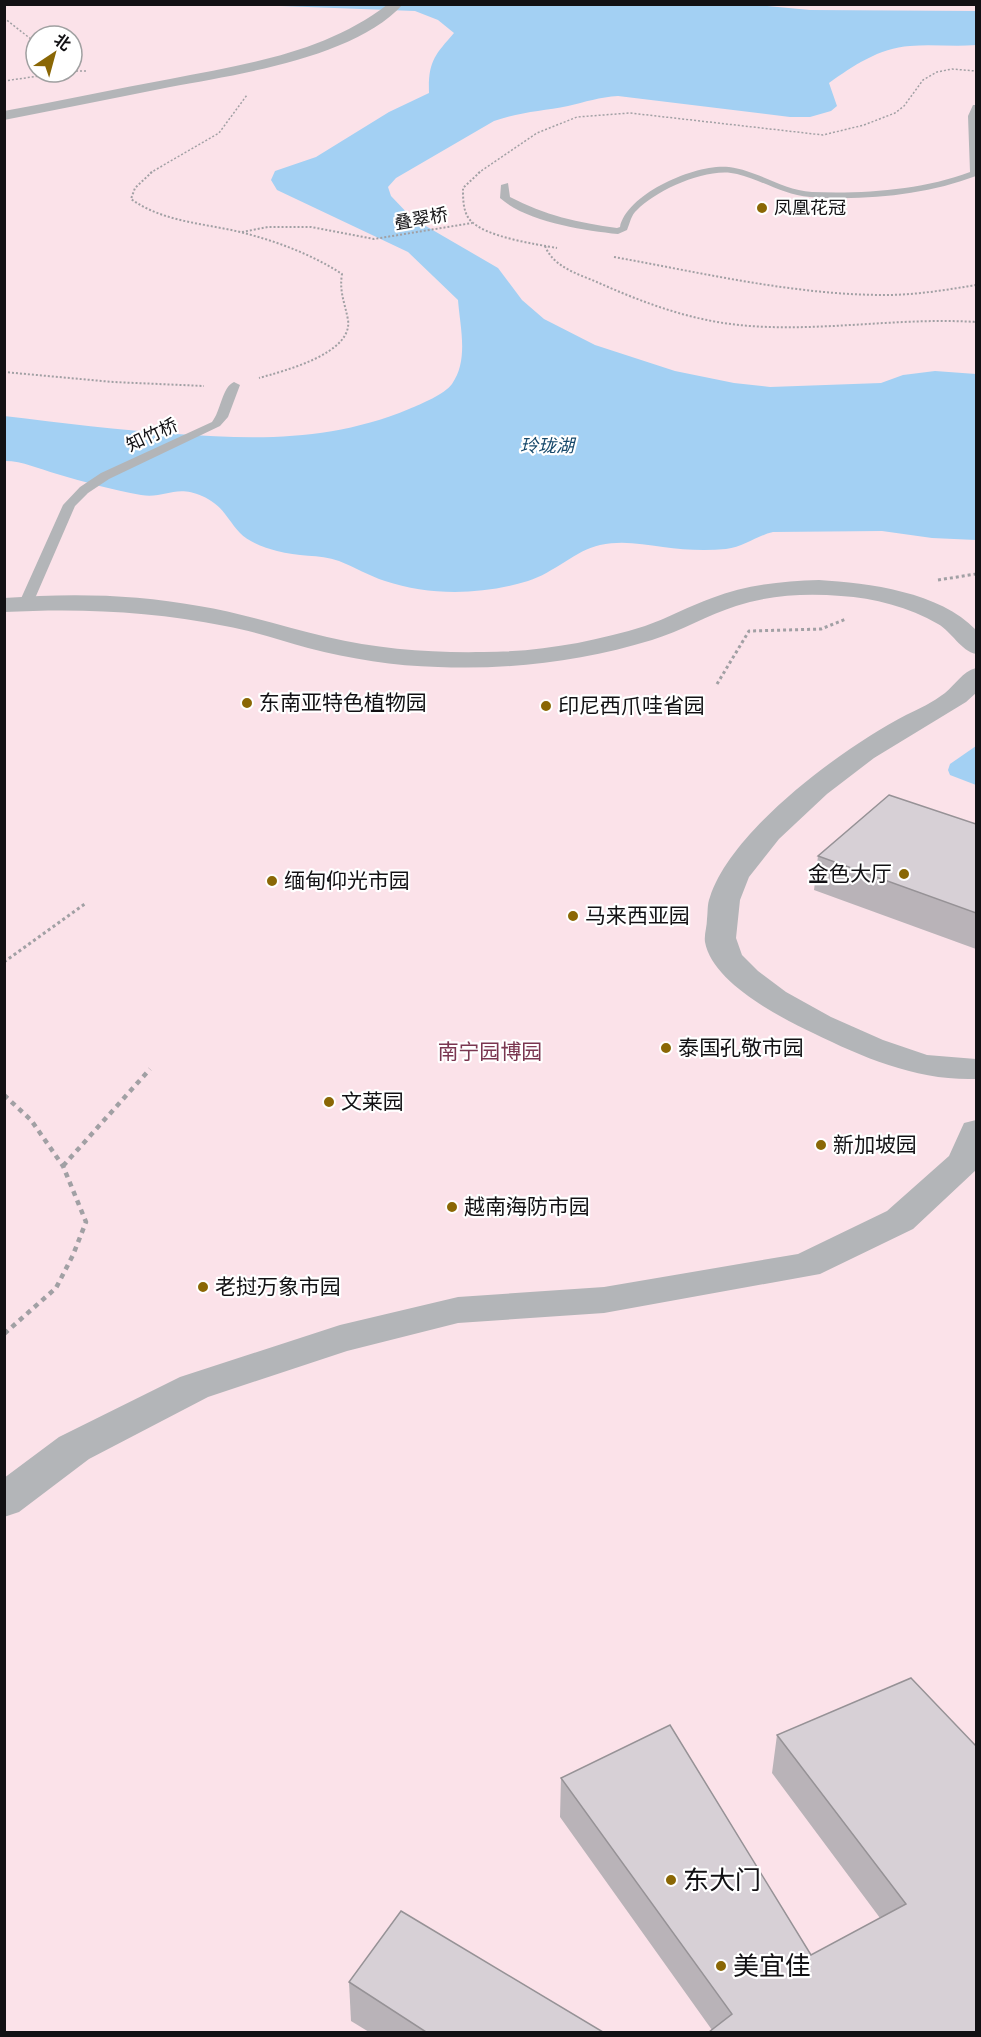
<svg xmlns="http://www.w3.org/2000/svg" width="981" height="2037" font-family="Overpass,'Noto Sans SC',sans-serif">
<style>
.green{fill:#fbe2e9;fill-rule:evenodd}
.water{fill:#a3d0f3}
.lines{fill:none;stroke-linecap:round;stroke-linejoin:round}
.path-far3{stroke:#a1a0a4;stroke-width:1.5;stroke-dasharray:2 2;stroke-linecap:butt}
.path-far2{stroke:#a1a0a4;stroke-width:2;stroke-dasharray:2 2;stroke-linecap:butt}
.path-far1{stroke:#a1a0a4;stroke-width:3;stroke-dasharray:3 3;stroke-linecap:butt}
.path{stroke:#a1a0a4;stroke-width:4.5;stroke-dasharray:5 5;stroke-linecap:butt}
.lane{fill:#b3b5b8;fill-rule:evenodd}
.street{fill:#b3b5b8;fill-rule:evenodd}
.wall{fill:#b9b3b8}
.building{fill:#d7d0d6;stroke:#969296;stroke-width:1.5}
.poi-dot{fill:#8a6705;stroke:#fff;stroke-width:2}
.labels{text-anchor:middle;stroke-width:4.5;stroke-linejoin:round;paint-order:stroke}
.far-poi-label{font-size:18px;fill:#121114;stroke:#fff;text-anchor:start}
.far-street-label{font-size:18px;fill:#121114;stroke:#fff}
.far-water-label{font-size:18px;font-style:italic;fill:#15486a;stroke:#fff}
.poi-label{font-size:21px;fill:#121114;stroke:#fff;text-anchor:start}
.park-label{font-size:21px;fill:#7a3650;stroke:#fff}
.near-poi-label{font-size:26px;fill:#121114;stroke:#fff;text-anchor:start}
</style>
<rect width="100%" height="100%" fill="#fbfaff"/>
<path class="green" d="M5,5H976V2032H5ZM36,36H72V72H36Z"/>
<g class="water">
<path d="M746,4L810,10L976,11V45C954,47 932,44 910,46C879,48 853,66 829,83L837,106L831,111L810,117H790L618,96C600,97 585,102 568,106C543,111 519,112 494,121L396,178L388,187L391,196L412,218L498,268L522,300L544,319L595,345L675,371L734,383L770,387L881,383L903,375L935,371L976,374V540L932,538L882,531L773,532C756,536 744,547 726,549C706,551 683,550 663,547C641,544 622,540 600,545C576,550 554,573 528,581C482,595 430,596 385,581C369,576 355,567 339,561C319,554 297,557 277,551C266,548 248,542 240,533C226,518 224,506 202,496C175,484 165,499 141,495C113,490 84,482 57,474C39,469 23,461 5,461L4,416C62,423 119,430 177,434C258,440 332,441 409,409C421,404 445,394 452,384C469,360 460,327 458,300L408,252L277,190L271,180L275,171L316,157L389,112L429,93C428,61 435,55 454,33L438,20L415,11L252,5Z"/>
<path d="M976,746V785L950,775L948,770L950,764Z"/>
</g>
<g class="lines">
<g class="path-far3">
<path d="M4,18L36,43"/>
<path d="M72,71H87"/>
<path d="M4,81L67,72"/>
<path d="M150,173L219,133L247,95"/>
<path d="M478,173L537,133L577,117L630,113L823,135L864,125L895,113L904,106L923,80L937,72L952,69L976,71"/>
</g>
<g class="path-far2">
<path d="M152,172L135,188L131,199C163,222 203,223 240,232C276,241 311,254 342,274C339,292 345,303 348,320C353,354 283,371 259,378"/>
<path d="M480,172L463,188C463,199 463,212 470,220C485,237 535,244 557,248"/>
<path d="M242,232L268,227H311L374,239L472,223"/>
<path d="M545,246C554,268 579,274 599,283C644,303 690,320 739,325C817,333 897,317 976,322"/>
<path d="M614,257C703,273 794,295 885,295C916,295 946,290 976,285"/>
<path d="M4,372L113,382L204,386"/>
</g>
<g class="path-far1">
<path d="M938,580L976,574"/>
<path d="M717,684L749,631L821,629L846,619"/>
<path d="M4,962L86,903"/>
</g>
<g class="path">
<path d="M4,1095L31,1120L63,1166L86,1222L73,1255L56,1288L4,1334"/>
<path d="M63,1166L150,1069"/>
</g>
<g class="lane">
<path d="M973,105H976V176C926,195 864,201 810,197C783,195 762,180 737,174C709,166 656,190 637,210C631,215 630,223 627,230L618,234C583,230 527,222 500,198L501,185L508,183L510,197C544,215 579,223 617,228L620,227C627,193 697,163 729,167C759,171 782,190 812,192C864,194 922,190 970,172L968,116Z"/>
<path d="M234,382L240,385L228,417L220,426L109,479L88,493L75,506L33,603L31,606H21L19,603L63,505L80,487L101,473L212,422C221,411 222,387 234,382Z"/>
</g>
<g class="street">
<path d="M388,4H403C355,58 238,74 170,87C115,98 60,109 4,120V111C60,101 115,89 170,79C246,64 325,53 388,4Z"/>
<path d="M819,580C869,583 940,592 976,630V654C961,651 952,632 938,624C909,607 874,598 841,596C806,593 770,595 736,606C708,615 681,631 652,640C583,661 510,670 438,667C394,666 351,659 308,648C281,641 254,631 225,626C152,611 79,608 4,612V598C69,593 135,594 199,606C242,613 284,627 327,637C378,649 431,653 484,652C538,652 594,642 645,626C668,618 689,606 712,598C746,585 782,581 819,580Z"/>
<path d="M976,668V693L966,702L874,758L827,794L779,839L749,877L740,900L736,938L742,955L758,971L786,992L831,1017L883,1040L927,1055L976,1059V1079C918,1081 864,1058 813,1033C779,1017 712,982 705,942C704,934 707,927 707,919C708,912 707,904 710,897C732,829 844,747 906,715C919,709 933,702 945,693C956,684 962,672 976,668Z"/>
<path d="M976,1120V1170L913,1229L820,1274L604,1313L458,1323L347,1351L208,1397L89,1459L19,1512L4,1517V1478L59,1437L180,1377L340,1325L458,1297L604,1287L798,1254L887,1211L949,1156L964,1123Z"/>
</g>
</g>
<g class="wall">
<path d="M976,824V949L814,890L818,856Z"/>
<path d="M911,1678L976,2032L712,2030L560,1817L561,1778L811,1955L880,1918L772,1773L777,1735Z"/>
<path d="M349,1982L603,2032H369L351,2021Z"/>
</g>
<g class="building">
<path d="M889,795L976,824V913L818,856Z"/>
<path d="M911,1678L976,1746V2032H709L732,2014L561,1778L670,1725L811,1955L906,1904L777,1735Z"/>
<path d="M401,1911L603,2032H426L349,1982Z"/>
</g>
<g class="poi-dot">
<circle cx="762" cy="208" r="6"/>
<circle cx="247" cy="703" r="6"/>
<circle cx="546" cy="706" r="6"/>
<circle cx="904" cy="874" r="6"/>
<circle cx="272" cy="881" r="6"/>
<circle cx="573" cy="916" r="6"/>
<circle cx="666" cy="1048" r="6"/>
<circle cx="329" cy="1102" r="6"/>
<circle cx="821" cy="1145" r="6"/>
<circle cx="452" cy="1207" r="6"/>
<circle cx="203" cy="1287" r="6"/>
<circle cx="671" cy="1880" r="6"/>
<circle cx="721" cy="1966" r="6"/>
</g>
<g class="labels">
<g class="far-poi-label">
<text x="774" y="214">凤凰花冠</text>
</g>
<g class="far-street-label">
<text transform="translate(421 219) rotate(-10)" y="6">叠翠桥</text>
<text transform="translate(152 435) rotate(-25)" y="6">知竹桥</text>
</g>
<g class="far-water-label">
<text x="547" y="452">玲珑湖</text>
</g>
<g class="poi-label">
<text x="259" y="710">东南亚特色植物园</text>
<text x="558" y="713">印尼·西爪哇省园</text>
<text x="892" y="881" text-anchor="end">金色大厅</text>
<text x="284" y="888">缅甸·仰光市园</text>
<text x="585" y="923">马来西亚园</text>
<text x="678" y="1055">泰国·孔敬市园</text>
<text x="341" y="1109">文莱园</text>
<text x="833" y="1152">新加坡园</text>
<text x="464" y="1214">越南·海防市园</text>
<text x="215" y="1294">老挝·万象市园</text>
</g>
<g class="park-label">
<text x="490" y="1059">南宁园博园</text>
</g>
<g class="near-poi-label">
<text x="683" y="1889">东大门</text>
<text x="733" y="1975">美宜佳</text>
</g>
</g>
<rect width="981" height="2037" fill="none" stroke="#121114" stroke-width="12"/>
<g transform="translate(54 54) rotate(36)"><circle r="28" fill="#ffffff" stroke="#a0a0a1" stroke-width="1.5"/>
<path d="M0-4.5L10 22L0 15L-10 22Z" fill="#8a6705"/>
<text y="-9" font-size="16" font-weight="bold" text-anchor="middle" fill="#121114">北</text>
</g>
</svg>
